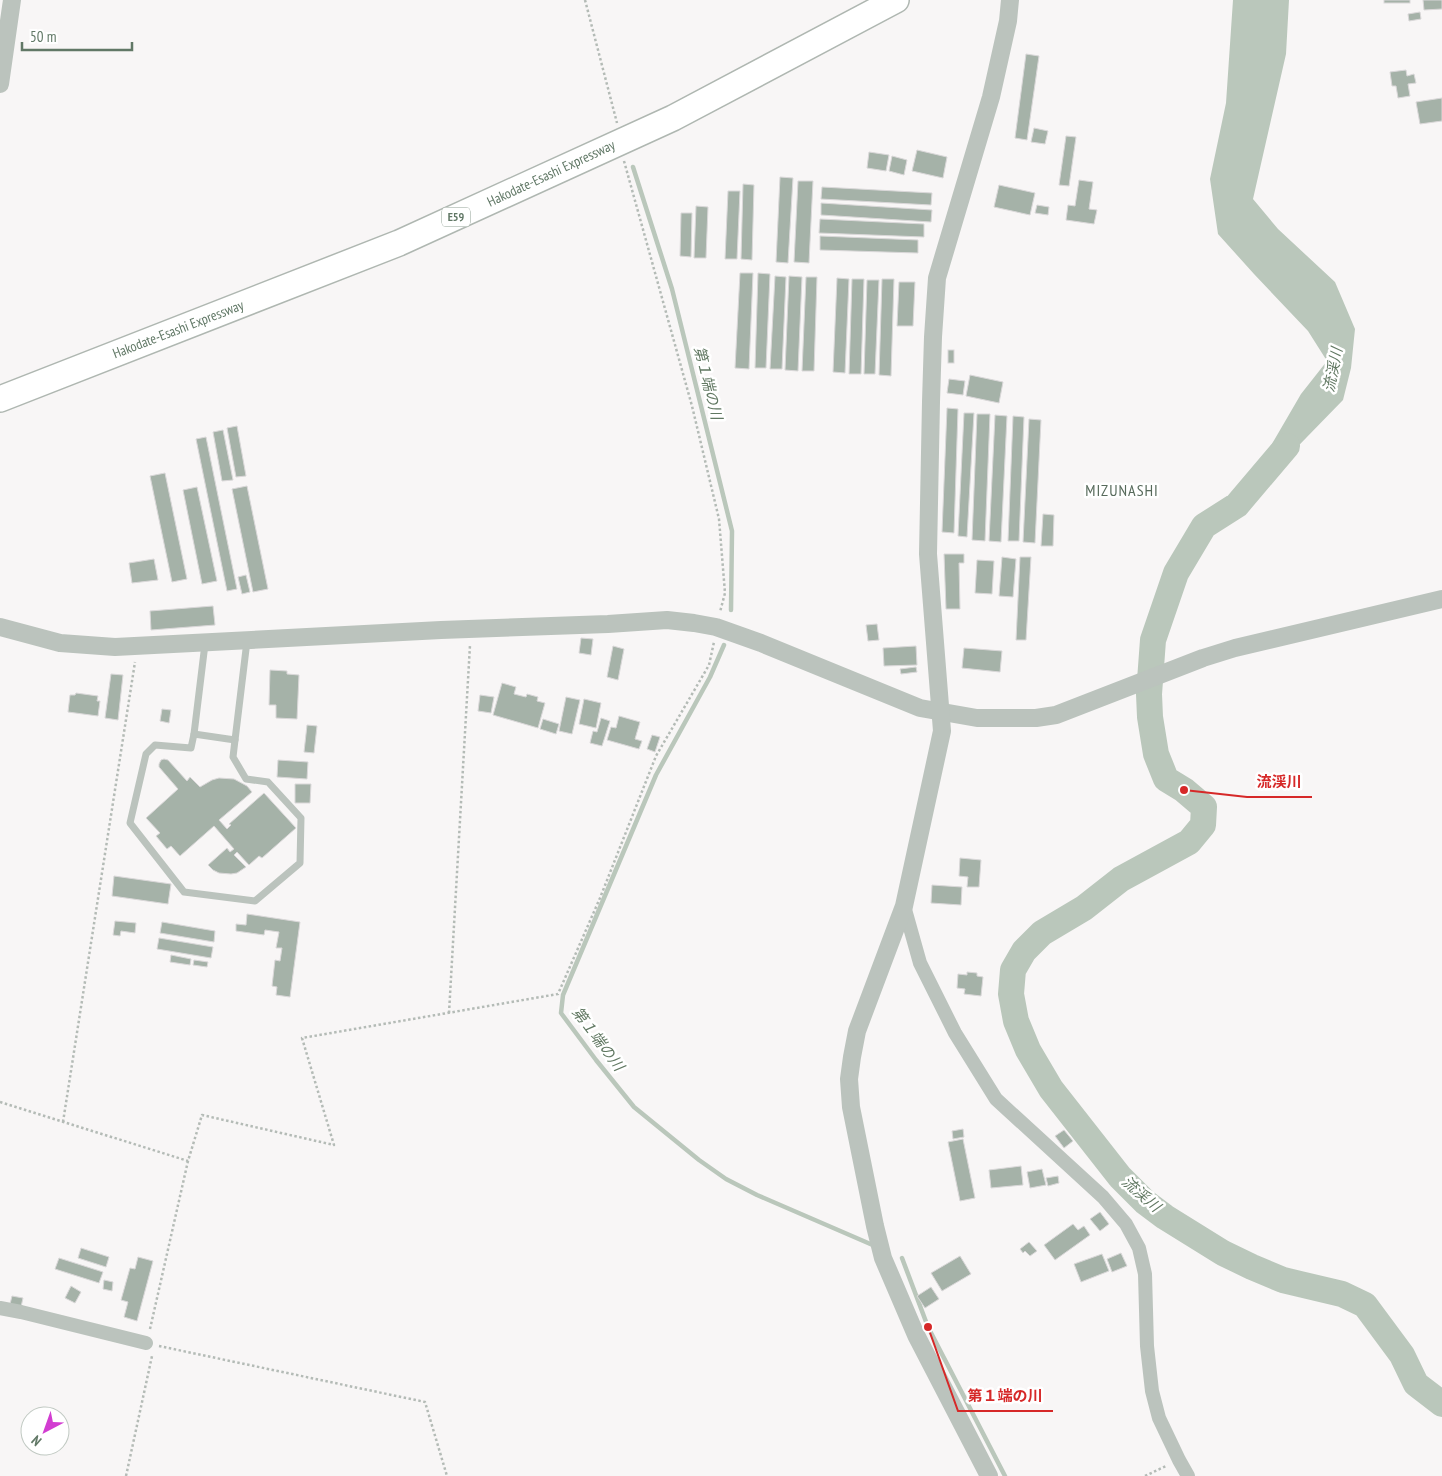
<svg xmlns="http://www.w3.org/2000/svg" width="1442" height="1476" font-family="'PT Sans Narrow','Noto Sans JP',sans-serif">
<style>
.water{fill:#bac7bb}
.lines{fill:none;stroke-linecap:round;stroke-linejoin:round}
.stream{stroke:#bac7bb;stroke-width:4.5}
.river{stroke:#bac7bb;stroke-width:26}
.building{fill:#a5b2a8;stroke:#dad8d9}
.motorway-casing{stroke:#afb7b1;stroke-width:28}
.path{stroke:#b4bbb6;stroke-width:2.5;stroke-dasharray:2.5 2.5;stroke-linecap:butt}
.service{stroke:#bbc3bd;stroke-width:7}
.minor{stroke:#bbc3bd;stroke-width:14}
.tertiary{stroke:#bbc3bd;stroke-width:18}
.motorway{stroke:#fff;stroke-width:25}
.labels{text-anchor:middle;stroke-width:5;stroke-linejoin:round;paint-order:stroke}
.shield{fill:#fff;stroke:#90a094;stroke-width:1}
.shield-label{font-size:12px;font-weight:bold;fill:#617866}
.street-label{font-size:14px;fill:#617866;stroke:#fff}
.water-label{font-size:15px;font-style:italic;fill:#617862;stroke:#fff}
.quarter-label{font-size:16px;letter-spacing:1px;fill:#576a5b;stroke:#fff}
.leader{fill:none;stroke:#d62828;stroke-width:2}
.callout-dot{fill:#d62828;stroke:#fff;stroke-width:2}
.callout-label{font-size:15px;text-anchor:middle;font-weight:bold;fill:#d62828;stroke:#fff;stroke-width:5;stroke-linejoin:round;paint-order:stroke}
</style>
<rect width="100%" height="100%" fill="#f8f6f6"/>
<path class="water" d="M1233,0H1289L1286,54L1253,199L1278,229L1335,282L1355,329L1351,368L1343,400L1266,479L1262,461L1301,394L1327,361L1308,331L1254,274L1218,234L1210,179L1226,103Z"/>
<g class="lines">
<g class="stream">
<path d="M633,167L672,289L732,531L731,610"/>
<path d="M724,645L710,677L656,775L563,995L561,1013L596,1060L634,1107L699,1160L726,1179L757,1195L875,1246"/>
<path d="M902,1258L928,1327L1005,1476"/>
</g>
<path class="river" d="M1287,446L1237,505L1204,526L1176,573L1153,640L1149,694L1150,717L1156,754L1166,779L1184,790L1204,807L1203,825L1189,842L1121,879L1084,908L1042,933L1024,951L1013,970L1011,994L1016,1021L1028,1050L1051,1089L1120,1177L1145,1202L1165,1217L1223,1253L1252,1267L1283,1280L1342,1294L1365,1305L1402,1355L1416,1384L1442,1404"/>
</g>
<g class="building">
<rect x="1384" y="0" width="26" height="3"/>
<path d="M1423,0H1442V9L1424,10Z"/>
<path d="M1420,12L1421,19L1409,21L1408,14Z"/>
<path d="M1026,54L1039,56L1027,140L1015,138Z"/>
<path d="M1406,70L1407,76L1414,74L1416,83L1408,84L1410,96L1398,98L1396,86H1392L1390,72Z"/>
<path d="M1442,98V121L1420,124L1416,102Z"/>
<path d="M1034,128L1048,131L1045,144L1031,142Z"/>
<path d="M1066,136L1076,137L1069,186L1059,185Z"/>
<path d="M917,150L947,157L943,178L912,171Z"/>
<path d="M869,152L889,155L886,171L867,168Z"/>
<path d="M892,156L907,160L904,175L889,171Z"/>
<path d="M780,177L793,178L788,263L776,262Z"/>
<path d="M1079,180L1093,182L1089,209L1097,210L1094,224L1066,220L1068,205L1075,206Z"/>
<path d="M798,181H813L809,263L794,262Z"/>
<path d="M743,184L754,185L752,260L741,259Z"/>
<path d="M999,185L1035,193L1030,215L994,207Z"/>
<path d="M822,187L932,193L931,205L821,199Z"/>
<path d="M728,191H740L737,259H725Z"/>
<path d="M821,203L932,210L931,222L821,215Z"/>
<path d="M1037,205L1049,207L1048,215L1035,213Z"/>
<path d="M696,206L708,207L706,258H694Z"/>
<path d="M681,213H692L691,257L680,256Z"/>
<path d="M820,219L924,224V237L819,233Z"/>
<path d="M820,236L918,240V253L820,250Z"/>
<path d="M740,273H753L749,369L735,368Z"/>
<path d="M758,273L770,274L766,368H755Z"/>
<path d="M775,276L786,277L782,369H770Z"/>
<path d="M789,276L802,277L798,371L785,370Z"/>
<path d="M806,277H817L814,371H802Z"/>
<path d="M837,278L849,279L845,373L833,372Z"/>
<path d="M852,279H864L861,374H849Z"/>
<path d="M882,279H894L891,376L879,375Z"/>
<path d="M867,280H879L875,374H864Z"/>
<path d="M899,282H915L913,326H897Z"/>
<rect x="948" y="350" width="6" height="13"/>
<path d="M970,375L1003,382L999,403L966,396Z"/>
<path d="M949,379L965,381L963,395L947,393Z"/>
<path d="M947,408L958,409L954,533L942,532Z"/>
<path d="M964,413H974L967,537L958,536Z"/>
<path d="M977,414H990L985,541L972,540Z"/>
<path d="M995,415L1007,416L1001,542L989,541Z"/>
<path d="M1013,416L1024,417L1019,541H1008Z"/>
<path d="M1029,419L1041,420L1035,543L1023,542Z"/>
<path d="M237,426L246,476L236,477L227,428Z"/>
<path d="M223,430L233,480L222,481L213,432Z"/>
<path d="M206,437L237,589L227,591L196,439Z"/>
<path d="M165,473L187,579L172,582L150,476Z"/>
<path d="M247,486L268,589L253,592L232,489Z"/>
<path d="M197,487L217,581L202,584L183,490Z"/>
<path d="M1043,514L1054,515L1053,546H1041Z"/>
<path d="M944,554H964V563H959L960,609H946Z"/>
<path d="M1002,557L1016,559L1013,597L999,596Z"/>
<path d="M1020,557H1031L1026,640H1016Z"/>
<path d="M154,559L158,580L132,583L129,563Z"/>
<path d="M977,560L994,561L992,594L975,593Z"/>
<path d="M246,575L250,592L242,594L238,577Z"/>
<path d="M213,606L215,625L151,630L150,611Z"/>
<path d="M877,624L879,640L868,641L866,625Z"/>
<path d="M581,638L593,639L591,655L579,653Z"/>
<path d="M613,646L624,649L618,680L607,677Z"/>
<path d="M916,646L917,665L884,666L883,648Z"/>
<path d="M964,648L1002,651L1000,672L962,668Z"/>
<path d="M916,667L917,672L901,674L900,669Z"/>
<path d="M270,670L287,671V674L299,675L297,719L276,718V705H269Z"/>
<path d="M111,674L123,675L118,720L105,718Z"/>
<path d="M502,683L516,687L514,694L526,697L527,694L538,697L537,701L545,703L538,728L493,715Z"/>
<path d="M76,693L98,696L97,701H100L98,716L68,712L70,695H75Z"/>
<path d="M480,695L494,697L491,713L478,711Z"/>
<path d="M566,697L580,700L572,734L559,731Z"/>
<path d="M584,699L601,703L596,728L579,724Z"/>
<path d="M162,709L171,710L169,723L160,721Z"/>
<path d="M619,716L640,722L635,739L642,741L639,749L607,740L611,727L616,728Z"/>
<path d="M601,718L610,721L602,746L590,743L593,731L597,732Z"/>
<path d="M543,719L559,724L556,734L540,729Z"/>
<path d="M307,725L317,726L314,753L304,752Z"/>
<path d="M652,735L660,737L655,752L647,749Z"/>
<path d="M164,759L168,760L187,781L190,777L200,787L212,780L219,778L234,779L247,786L252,792L219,820L227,829L231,825L229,824L264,793L296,828L262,858L259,856L249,865L237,852L234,855L246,867L237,873L231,874L219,873L213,870L208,865L227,848L230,852L234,849L214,826L180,856L171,846L167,849L156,836L160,833L146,818L178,789L159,767V764L161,760Z"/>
<path d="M278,760L308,762L307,779L277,777Z"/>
<path d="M295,784H311L310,803H295Z"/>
<path d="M960,858L981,860L979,887H967L968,877L959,876Z"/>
<path d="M114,876L171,884L168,904L112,896Z"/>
<path d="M932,885L962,887L961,905L931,903Z"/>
<path d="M247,914L300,922L290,997L276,995L277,987L272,986L275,960L280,961L282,948H276L279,932L265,930L264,935L236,931V924L246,925Z"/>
<path d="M115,921L136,923L135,933L121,931L120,936L113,935Z"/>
<path d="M162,922L215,931L214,942L160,933Z"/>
<path d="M159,938L213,947L211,958L157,949Z"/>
<path d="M171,955L191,959L190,965L170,962Z"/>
<path d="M194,960L208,962L207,967L193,965Z"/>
<path d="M967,972L977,973V976L983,977L981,996L964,994L965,989L957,988L958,974L967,975Z"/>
<path d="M963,1129L964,1137L953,1139L952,1131Z"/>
<path d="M1064,1130L1073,1141L1064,1148L1055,1136Z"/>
<path d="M963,1139L975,1198L960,1201L948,1142Z"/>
<path d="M1021,1166L1023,1185L991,1188L989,1170Z"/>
<path d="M1042,1169L1046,1185L1030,1188L1027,1172Z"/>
<path d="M1058,1176L1059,1183L1048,1186L1046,1178Z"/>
<path d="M1100,1212L1109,1224L1100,1231L1090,1219Z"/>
<path d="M1073,1224L1078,1230L1084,1226L1090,1235L1055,1260L1044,1245Z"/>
<path d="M1029,1242L1037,1251L1030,1256L1025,1251L1023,1253L1020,1249Z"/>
<path d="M81,1248L109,1257L106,1267L78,1258Z"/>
<path d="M1121,1253L1127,1266L1112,1272L1107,1259Z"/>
<path d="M1102,1254L1109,1271L1081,1282L1074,1264Z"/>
<path d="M960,1256L971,1274L942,1291L931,1273Z"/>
<path d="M138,1257L153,1261L137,1321L124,1317L128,1302L121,1300L130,1268L135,1269Z"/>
<path d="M59,1258L103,1272L99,1283L55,1269Z"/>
<path d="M104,1280L113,1282L112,1291L103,1289Z"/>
<path d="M71,1286L81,1292L75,1303L65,1298Z"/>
<path d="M931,1287L939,1299L925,1308L917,1296Z"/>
<path d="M12,1296L23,1298L21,1307L10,1304Z"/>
</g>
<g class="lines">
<g class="motorway-casing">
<path id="motorway" d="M0,399L399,243L673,118L896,0"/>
</g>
<g class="path">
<path d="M585,0L617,123"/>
<path d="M624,161L692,406L719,519L725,593L720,612"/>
<path d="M449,1013L470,645"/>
<path d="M0,1102L188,1161"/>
<path d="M63,1122L135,662"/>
<path d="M150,1329L188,1161L202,1115L334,1145L302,1038L558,994L600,898L656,756L709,665L714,642"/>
<path d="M159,1346L425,1402L447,1476"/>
<path d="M126,1476L152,1356"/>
<path d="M1145,1476L1166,1466"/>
</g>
<g class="service">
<path d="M205,644L194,734L235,740L247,641"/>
<path d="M194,734L191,748L155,745L146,754L130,823L184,892L255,901L300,863L301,818L268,782L246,779L233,757L235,740"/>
</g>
<g class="minor">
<path d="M904,906L920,963L955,1033L996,1099L1103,1197L1126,1224L1139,1248L1145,1274L1147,1346L1152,1391L1159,1418L1179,1460L1188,1476"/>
<path d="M0,1308L21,1312L146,1343"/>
</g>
<g class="tertiary">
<path d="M0,84L12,0"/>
<path d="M0,627L60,643L115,647L441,630L608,624L667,620L694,623L716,627L761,643L920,708L977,718H1036L1056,715L1203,658L1235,648L1442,599"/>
<path d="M989,1476L916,1335L883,1258L875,1226L851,1107L849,1079L852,1057L857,1031L904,906L942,731L928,554L931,402L933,337L937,278L991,97L1008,21L1010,0"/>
</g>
<use href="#motorway" class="motorway"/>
</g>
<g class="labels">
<rect class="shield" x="442" y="207.5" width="28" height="19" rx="4"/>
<g class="shield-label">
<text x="456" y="221">E59</text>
</g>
<g class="street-label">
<text transform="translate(551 173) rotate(-25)" y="5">Hakodate-Esashi Expressway</text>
<text transform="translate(178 329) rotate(-21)" y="5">Hakodate-Esashi Expressway</text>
</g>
<g class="water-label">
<text transform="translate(1333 370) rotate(-79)" y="5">流渓川</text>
<text transform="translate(708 383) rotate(76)" y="5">第１端の川</text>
<text transform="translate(598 1039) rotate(53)" y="5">第１端の川</text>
<text transform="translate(1141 1194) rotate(41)" y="5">流渓川</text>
</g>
<g class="quarter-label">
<text x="1122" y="496">MIZUNASHI</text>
</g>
</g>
<path class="leader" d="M1184 790L1247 797H1312M928 1327L958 1411H1053"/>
<g class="callout-dot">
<circle cx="1184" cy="790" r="5"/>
<circle cx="928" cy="1327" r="5"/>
</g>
<g class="callout-label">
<text x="1279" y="787">流渓川</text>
<text x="1005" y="1401">第１端の川</text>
</g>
<g transform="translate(45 1431) rotate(221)"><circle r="24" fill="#ffffff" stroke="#c0c9c2"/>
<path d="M0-4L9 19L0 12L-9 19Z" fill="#d23dd1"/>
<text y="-8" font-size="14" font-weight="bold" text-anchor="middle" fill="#617866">N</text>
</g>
<path d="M22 42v8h110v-8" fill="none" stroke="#617866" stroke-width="2.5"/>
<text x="30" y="42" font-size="15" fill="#617866" stroke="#ffffff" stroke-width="4" paint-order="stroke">50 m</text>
</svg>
